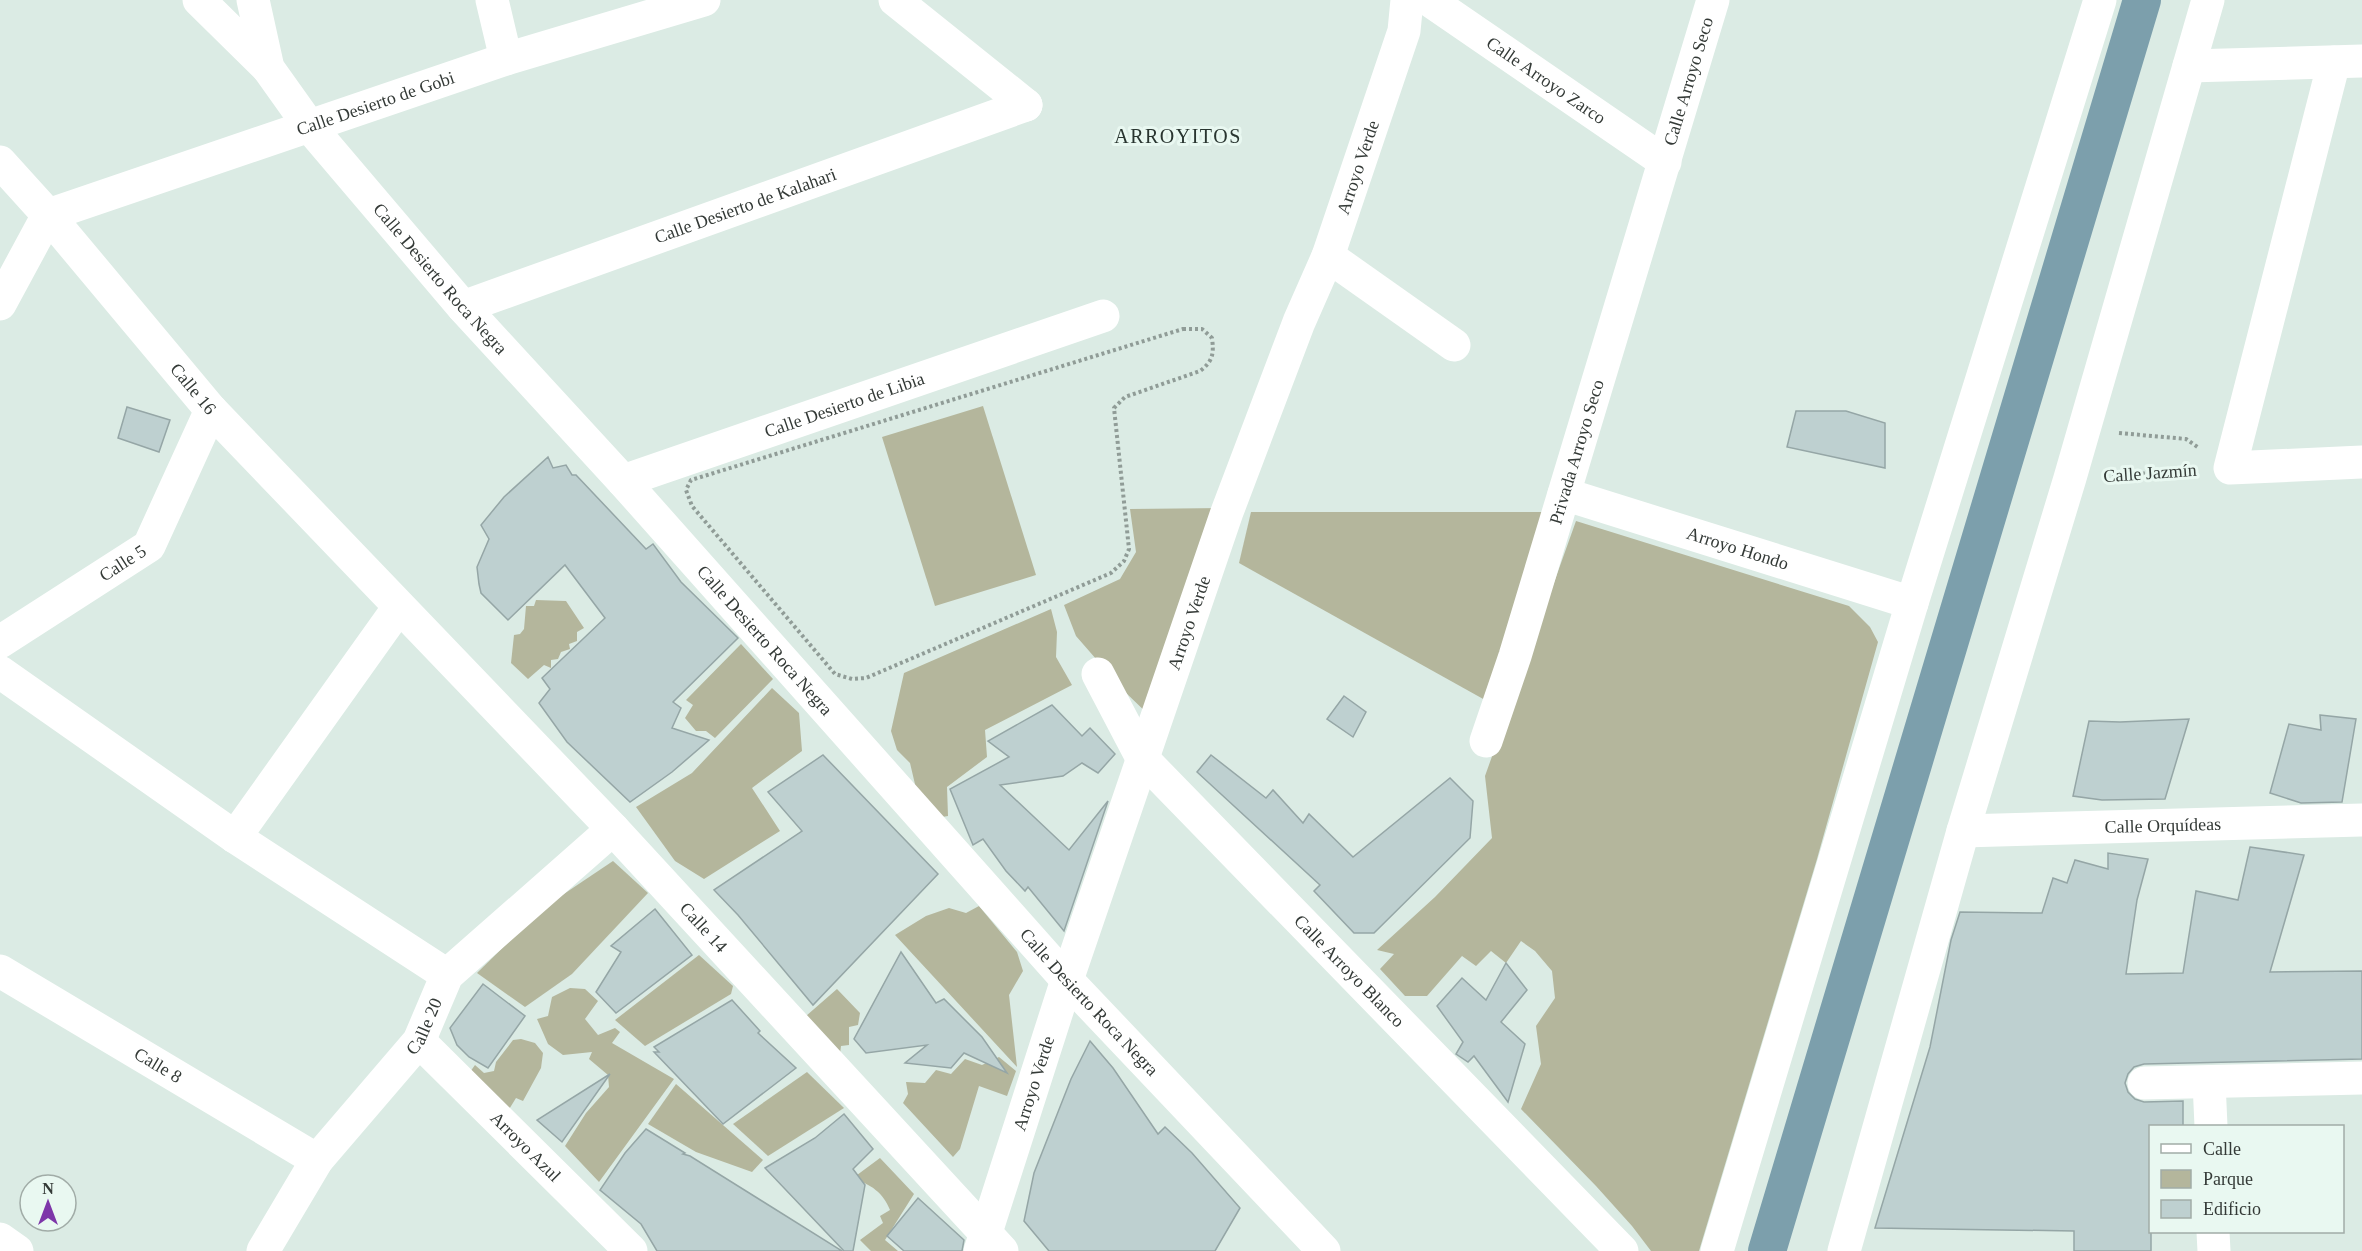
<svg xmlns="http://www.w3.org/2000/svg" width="2362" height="1251" font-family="'Times New Roman',serif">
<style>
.green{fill:#b4b69c}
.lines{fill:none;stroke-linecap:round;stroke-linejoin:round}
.canal{stroke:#7c9fac;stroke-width:38}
.building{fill:#bed0d0;stroke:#95a6a6;stroke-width:1.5}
.path{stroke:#909c97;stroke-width:4;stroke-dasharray:3 3;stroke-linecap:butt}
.street{stroke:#fff;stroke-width:33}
.secondary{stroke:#fff;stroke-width:33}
.labels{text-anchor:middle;stroke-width:6;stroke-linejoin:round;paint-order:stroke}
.street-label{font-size:18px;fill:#343a37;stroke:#e9f8f1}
.neighbourhood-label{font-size:20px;letter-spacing:1.5px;fill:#293530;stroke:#e9f8f1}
</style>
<rect width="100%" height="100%" fill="#dbebe4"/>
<g class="green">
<path d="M983,406L1036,575L935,606L882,437Z"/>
<path d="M1224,508L1152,718L1124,691L1076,636L1064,605L1120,579L1136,552L1130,509Z"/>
<path d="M1251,512H1543L1485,700L1239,563Z"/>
<path d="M1576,521L1849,606L1870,627L1878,642L1817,859L1699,1251H1651L1632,1226L1596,1186L1521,1109L1541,1064L1536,1026L1555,998L1552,971L1535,951L1521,941L1506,963L1491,951L1476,966L1462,956L1427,996H1405L1380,969L1394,954L1377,950L1435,897L1492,838L1485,776Z"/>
<path d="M536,600L566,601L584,628L577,632V641L569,644L570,649L561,652L558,659L551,660V668L544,665L528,679L511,663L514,635L520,634L524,629L526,606H534Z"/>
<path d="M1051,609L1057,632L1056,657L1072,685L985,730L987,757L947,787L948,816L931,819L918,797L910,763L897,750L891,731L904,673Z"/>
<path d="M741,644L773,679L715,738L706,731H696L685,718L693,705L686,700Z"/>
<path d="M772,688L799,713L802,751L752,788L780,831L704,879L675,861L636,807L692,773Z"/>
<path d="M613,861L648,893L572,974L525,1007L477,973L543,908Z"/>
<path d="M979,906L1017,952L1023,971L1009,995L1017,1067L895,935L926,916L949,908L966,913Z"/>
<path d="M699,955L733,986L731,994L645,1046L615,1020Z"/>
<path d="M570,988L585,989L598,1001L585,1019L598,1035L615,1028L620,1032L612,1043L674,1079L599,1182L565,1146L586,1113L609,1087L608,1075L589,1059L592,1052L563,1055L548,1044L537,1019L548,1016L552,997Z"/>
<path d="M837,989L860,1013L858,1025L849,1027V1045L841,1046L840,1054L806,1016Z"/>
<path d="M521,1039L535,1043L543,1053L541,1068L523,1101L516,1098L505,1116L465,1079L475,1065L484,1073L494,1071L496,1062L513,1040Z"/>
<path d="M999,1057L1016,1071L1007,1096L979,1086L960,1149L953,1157L903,1103L908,1094L906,1082L925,1083L936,1070L951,1074L965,1059L982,1065Z"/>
<path d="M807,1072L844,1108L768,1156L733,1124Z"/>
<path d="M676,1084L763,1160L752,1172L696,1152L648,1124Z"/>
<path d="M880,1158L914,1194L885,1240L898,1251H871L860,1240L883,1223L880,1216L890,1210C883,1192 871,1185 853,1178Z"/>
</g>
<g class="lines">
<path class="canal" d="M1767,1251L2142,0"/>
</g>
<g class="building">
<path d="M127,407L170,420L159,452L118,438Z"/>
<path d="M1796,411H1846L1885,423V468L1787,447Z"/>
<path d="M548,457L553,468L566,465L572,475H576L646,549L653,544L681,582L738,638L673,702L681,708L672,728L709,740L672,772L630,802L567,742L539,703L550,689L542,678L605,618L565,565L508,620L481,593L479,584L477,567L489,539L481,525L504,497Z"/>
<path d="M1344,696L1366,712L1353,737L1327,719Z"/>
<path d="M1052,705L1082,736L1090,728L1115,754L1098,773L1082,763L1063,776L1000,785L1069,850L1108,801L1064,931L1028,887L1025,891L1006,871L983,839L973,845L950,789L1009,757L988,741Z"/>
<path d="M2320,715L2356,719L2342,802L2301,803L2270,793L2289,724L2321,730Z"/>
<path d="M2189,719L2165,799L2102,800L2073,796L2089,721L2120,722Z"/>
<path d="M823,755L938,874L813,1005L738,915L714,890L802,831L768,792Z"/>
<path d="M1211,755L1266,798L1273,790L1303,823L1309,814L1353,857L1450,778L1473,801L1470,838L1374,933H1354L1314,891L1320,885L1197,772Z"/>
<path d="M2250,847L2304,855L2270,972L2362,971V1059L2144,1064L2134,1067L2128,1074L2125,1083L2128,1092L2135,1099L2144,1102L2183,1101V1126H2151V1251H2074V1231L1875,1228L1930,1047L1951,940L1960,912L2042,913L2053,878L2067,883L2075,860L2108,869V853L2148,859L2137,900L2126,974L2183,973L2196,891L2238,900Z"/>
<path d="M655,909L692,955L616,1013L596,992L621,952L611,946Z"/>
<path d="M901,952L936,1003L944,999L982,1037L1007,1073L964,1053L951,1068L905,1063L927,1045L866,1053L854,1039Z"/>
<path d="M1506,963L1527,990L1501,1022L1525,1044L1508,1102L1474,1056L1468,1062L1456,1054L1463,1042L1437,1006L1462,978L1486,1000Z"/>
<path d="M483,984L525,1016L488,1068L469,1057L457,1045L450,1028Z"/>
<path d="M732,1000L760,1031L758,1033L796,1068L723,1124L654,1052H659L654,1047Z"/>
<path d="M1090,1041L1113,1068L1158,1134L1165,1127L1192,1153L1240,1208L1215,1251H1049L1024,1221L1034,1173L1071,1079Z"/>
<path d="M610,1074L562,1142L537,1120Z"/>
<path d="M844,1114L873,1149L853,1169L865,1185L853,1251H844L765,1168L815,1138Z"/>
<path d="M646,1129L685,1153L683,1154L690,1156L842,1251H657L641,1224L600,1190L625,1153Z"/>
<path d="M918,1198L964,1240L962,1251H904L887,1236Z"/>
</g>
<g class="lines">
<g class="path">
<path d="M1183,329H1202L1212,338C1214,354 1213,361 1200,371L1125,397L1114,408L1129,549L1124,561L1111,573L866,678L852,679L835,674L692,506L686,490L691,480Z"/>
<path d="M2119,433L2186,439L2199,448"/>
<path d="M2106,476L2195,470"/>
</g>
<g class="street">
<path d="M199,0L268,68"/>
<path id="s1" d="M253,0L268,68L310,127L463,307L623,481L1067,980L1324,1251"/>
<path d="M492,0L506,59"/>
<path d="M895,0L1026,105"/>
<path id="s2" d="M1429,0L1665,162"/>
<path d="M2334,62L2230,468L2362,462"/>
<path d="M2189,66L2362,61"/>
<path d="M1328,256L1454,345"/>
<path id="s3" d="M0,304L48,215L506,59L704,0"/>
<path id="s4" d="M463,307L1026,105"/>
<path id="s5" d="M623,481L1103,316"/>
<path id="s6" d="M1564,494L1912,603"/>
<path id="s7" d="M0,642L149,546L211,410"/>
<path d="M0,672L235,837L447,975"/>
<path id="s8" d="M1098,674L1142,758L1622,1251"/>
<path id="s9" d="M1486,741L1515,656L1713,0"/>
<path id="s10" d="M1963,831L2362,820"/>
<path d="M235,837L399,607"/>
<path id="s11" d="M0,971L317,1160"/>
<path id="s12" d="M419,1041L631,1251"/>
<path d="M2209,1082L2211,1126"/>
<path d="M2144,1083L2362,1078"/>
<path d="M2213,1232L2214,1251"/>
<path d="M0,1239L17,1251"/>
<path id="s13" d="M263,1251L317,1160L419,1041L447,975L613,829"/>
<path id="s14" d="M980,1251L1067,980L1227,512L1299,322L1328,256L1404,31L1407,0"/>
</g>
<g class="secondary">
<path id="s15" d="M0,162L48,215L211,410L613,829L1002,1251"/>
<path d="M1717,1251L1912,603L2100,0"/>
<path d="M1844,1251L1963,831L2070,478L2208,0"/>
</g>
</g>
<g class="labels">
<g class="street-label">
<text dy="6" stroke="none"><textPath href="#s2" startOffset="142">Calle Arroyo Zarco</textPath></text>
<text dy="6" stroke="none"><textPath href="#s9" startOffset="690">Calle Arroyo Seco</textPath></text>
<text dy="6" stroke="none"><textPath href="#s3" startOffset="447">Calle Desierto de Gobi</textPath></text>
<text dy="6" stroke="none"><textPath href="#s14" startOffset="1148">Arroyo Verde</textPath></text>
<text dy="6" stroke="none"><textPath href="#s4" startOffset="300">Calle Desierto de Kalahari</textPath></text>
<text dy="6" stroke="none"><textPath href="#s1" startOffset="342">Calle Desierto Roca Negra</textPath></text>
<text dy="6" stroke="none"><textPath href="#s15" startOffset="298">Calle 16</textPath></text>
<text dy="6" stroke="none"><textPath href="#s5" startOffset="234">Calle Desierto de Libia</textPath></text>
<text dy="6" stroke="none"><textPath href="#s9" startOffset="303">Privada Arroyo Seco</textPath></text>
<text transform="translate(2150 473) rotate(-4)" y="6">Calle Jazmín</text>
<text dy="6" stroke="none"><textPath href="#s6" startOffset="182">Arroyo Hondo</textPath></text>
<text dy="6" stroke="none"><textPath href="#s7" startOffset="146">Calle 5</textPath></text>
<text dy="6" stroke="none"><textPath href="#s14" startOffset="662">Arroyo Verde</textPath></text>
<text dy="6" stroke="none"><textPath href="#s1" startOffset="828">Calle Desierto Roca Negra</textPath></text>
<text dy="6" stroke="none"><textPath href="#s10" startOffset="200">Calle Orquídeas</textPath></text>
<text dy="6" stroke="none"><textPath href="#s15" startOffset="1040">Calle 14</textPath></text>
<text dy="6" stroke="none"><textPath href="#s8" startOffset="392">Calle Arroyo Blanco</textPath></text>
<text dy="6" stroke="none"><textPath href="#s1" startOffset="1314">Calle Desierto Roca Negra</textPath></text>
<text dy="6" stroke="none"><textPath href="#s13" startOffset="278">Calle 20</textPath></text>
<text dy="6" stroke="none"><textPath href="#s11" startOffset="184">Calle 8</textPath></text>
<text dy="6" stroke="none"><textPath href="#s14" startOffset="176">Arroyo Verde</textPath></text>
<text dy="6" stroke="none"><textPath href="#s12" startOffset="150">Arroyo Azul</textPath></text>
</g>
<g class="neighbourhood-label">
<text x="1178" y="143">ARROYITOS</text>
</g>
</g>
<rect x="2149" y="1125" width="195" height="108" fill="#e9f8f1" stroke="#a1aca7" stroke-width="1.5"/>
<rect x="2161" y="1144" width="30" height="9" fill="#ffffff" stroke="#a1aca7" stroke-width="1.5"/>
<text x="2203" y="1155" font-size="18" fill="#343a37">Calle</text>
<rect x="2161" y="1170" width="30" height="18" fill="#b4b69c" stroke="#a1aca7" stroke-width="1.5"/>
<text x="2203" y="1185" font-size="18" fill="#343a37">Parque</text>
<rect x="2161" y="1200" width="30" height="18" fill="#bed0d0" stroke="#a1aca7" stroke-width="1.5"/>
<text x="2203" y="1215" font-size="18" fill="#343a37">Edificio</text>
<g transform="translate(48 1203)"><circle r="28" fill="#e9f8f1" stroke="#a1aca7" stroke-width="1.5"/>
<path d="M0-4.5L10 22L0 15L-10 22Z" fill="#7d36a9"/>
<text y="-9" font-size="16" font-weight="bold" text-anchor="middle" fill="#343a37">N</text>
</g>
</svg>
